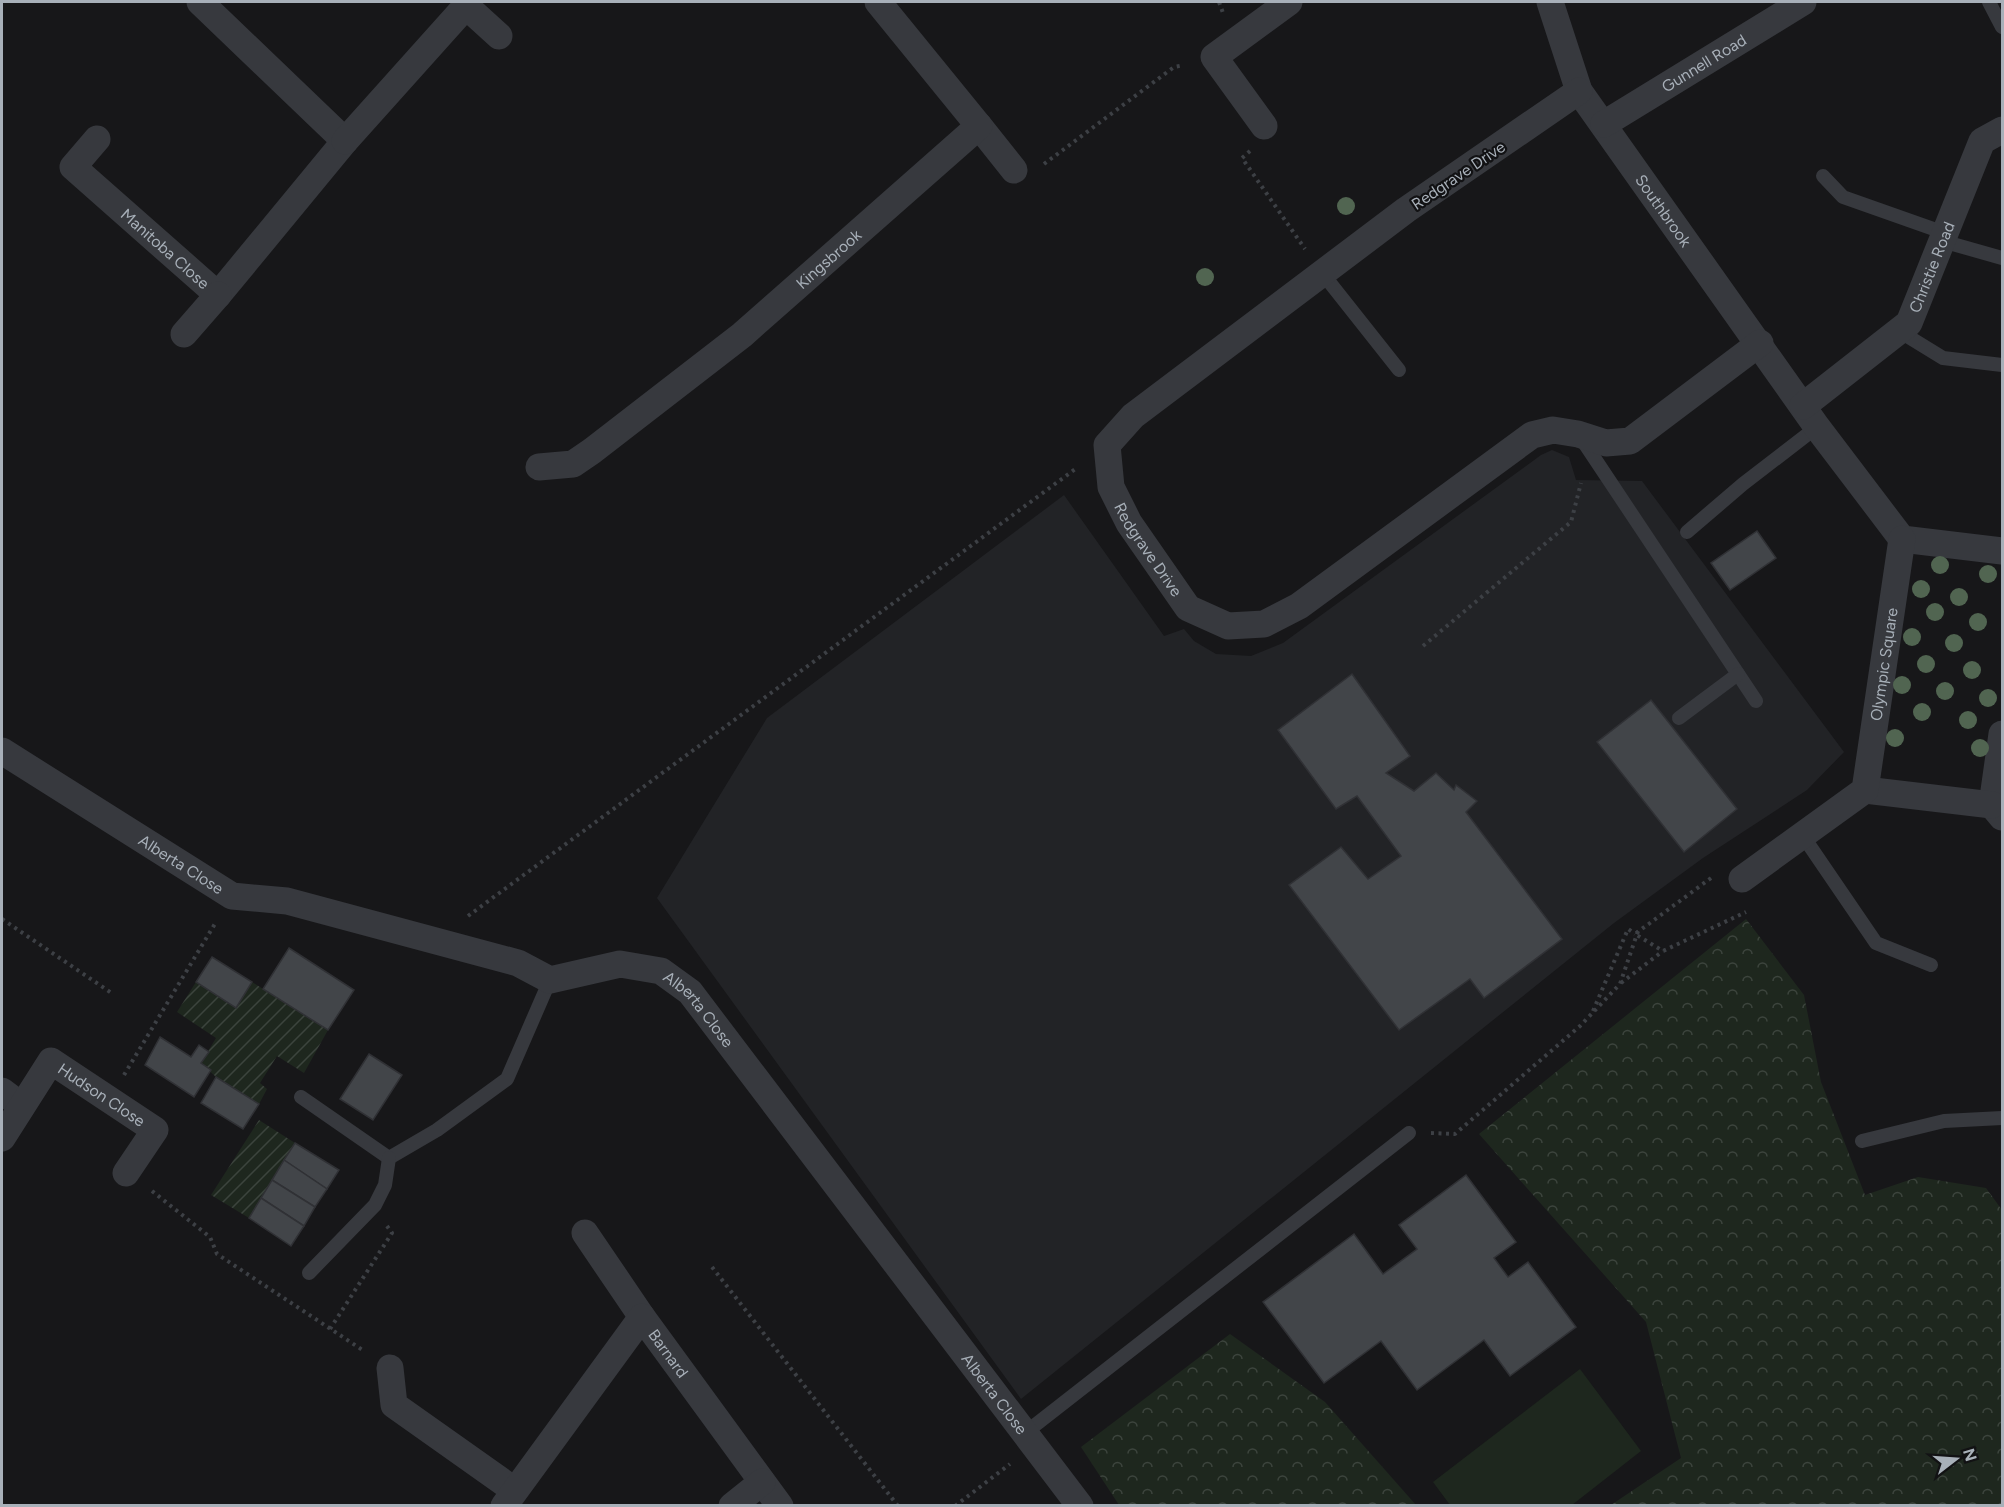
<svg xmlns="http://www.w3.org/2000/svg" width="2004" height="1507" font-family="Figtree,sans-serif">
<style>
.built{fill:#222326}
.park{fill:url(#park-crowns)}
.garden{fill:url(#garden-furrows)}
.pitch{fill:#1e271e}
.building{fill:#424549;stroke:#303135;stroke-width:1.5}
.lines{fill:none;stroke-linecap:round;stroke-linejoin:round}
.path{stroke:#3d4045;stroke-width:4;stroke-dasharray:3 4.5;stroke-linecap:butt}
.service{stroke:#37393e;stroke-width:14}
.minor{stroke:#37393e;stroke-width:27}
.tree{fill:#516551}
.labels{text-anchor:middle;stroke-width:4.5;stroke-linejoin:round;paint-order:stroke}
.street-label{font-size:16px;fill:#a8b0b9;stroke:#121214}
</style>
<defs>
<pattern id="park-crowns" width="20" height="18" patternUnits="userSpaceOnUse" patternTransform="scale(1.5)"><rect width="20" height="18" fill="#1e271e"/><path d="M2 6a3 3 0 1 1 6 0M12 15a3 3 0 1 1 6 0" fill="none" stroke="#3c443d"/></pattern>
<pattern id="garden-furrows" width="10" height="10" patternUnits="userSpaceOnUse" patternTransform="scale(1.5)"><rect width="10" height="10" fill="#1e271e"/><path d="M-1 1l2-2M0 10L10 0M9 11l2-2" fill="none" stroke="#3c443d"/></pattern>
</defs>
<rect width="100%" height="100%" fill="#171719"/>
<path class="built" d="M1552,450L1569,457L1576,480L1642,481L1844,752L1807,790L1703,858L1614,923L1021,1399L657,898L767,718L1064,495L1164,636L1184,629L1194,641L1216,654L1251,656L1283,643L1541,455Z"/>
<g class="park">
<path d="M1746,919L1804,995L1821,1082L1865,1195L1918,1177L1986,1188L2002,1210V1505H1611L1681,1458L1646,1322L1479,1134Z"/>
<path d="M1230,1334L1325,1402L1416,1505H1119L1081,1447Z"/>
</g>
<g class="garden">
<path d="M196,982L236,1008L252,982L328,1030L304,1073L277,1056L260,1083L267,1089L259,1104L216,1077L201,1063L216,1038L177,1012Z"/>
<path d="M259,1120L295,1143L249,1218L211,1195Z"/>
</g>
<path class="pitch" d="M1580,1369L1641,1451L1572,1505H1450L1433,1482Z"/>
<g class="building">
<path d="M1757,531L1776,558L1730,590L1711,563Z"/>
<path d="M1352,674L1410,756L1386,773L1414,791L1436,773L1454,790L1456,785L1477,801L1466,812L1562,939L1484,998L1470,979L1399,1030L1289,885L1341,847L1368,879L1401,856L1357,796L1336,809L1278,730Z"/>
<path d="M1651,700L1737,809L1684,852L1597,742Z"/>
<path d="M289,948L354,990L328,1030L263,989Z"/>
<path d="M212,957L252,982L236,1008L196,982Z"/>
<path d="M160,1037L191,1057L199,1045L209,1052L201,1063L211,1070L194,1097L145,1065Z"/>
<path d="M369,1054L402,1075L373,1120L340,1099Z"/>
<path d="M216,1077L259,1104L243,1129L201,1103Z"/>
<path d="M295,1143L339,1170L327,1189L284,1160Z"/>
<path d="M284,1160L327,1189L315,1207L272,1180Z"/>
<path d="M1466,1175L1516,1242L1494,1258L1508,1277L1528,1262L1576,1327L1510,1376L1484,1340L1417,1390L1381,1341L1324,1383L1263,1302L1354,1234L1383,1274L1417,1249L1399,1225Z"/>
<path d="M272,1180L315,1207L304,1226L261,1198Z"/>
<path d="M261,1198L304,1226L291,1246L249,1218Z"/>
</g>
<g class="lines">
<g class="path">
<path d="M1219,2L1223,13"/>
<path d="M1250,151L1242,158L1305,249"/>
<path d="M1044,164L1174,67L1184,65"/>
<path d="M1423,646L1571,522L1581,483"/>
<path d="M1711,878L1635,934L1663,951L1746,912"/>
<path d="M468,916L1078,467"/>
<path d="M2,919L113,994"/>
<path d="M1621,983L1663,951"/>
<path d="M1593,1011L1628,929L1635,934"/>
<path d="M124,1075L216,922"/>
<path d="M1431,1133L1455,1134L1580,1026L1620,984L1638,931"/>
<path d="M152,1191L210,1237L217,1254L364,1351"/>
<path d="M712,1267L898,1506"/>
<path d="M330,1329L392,1233L387,1226"/>
<path d="M955,1506L1010,1464"/>
</g>
<g class="service">
<path d="M1989,2L2002,27"/>
<path d="M1823,176L1843,197L1945,233"/>
<path d="M1942,241L2002,258"/>
<path d="M1323,274L1399,370"/>
<path d="M1899,331L1943,358L2002,365"/>
<path d="M1581,438L1756,701"/>
<path d="M1687,532L1743,484L1817,427"/>
<path d="M1679,718L1738,674"/>
<path d="M1803,836L1876,943L1931,965"/>
<path d="M301,1097L389,1158L437,1130L507,1079L550,980"/>
<path d="M1862,1141L1944,1121L2002,1118"/>
<path d="M309,1273L375,1205L385,1185L389,1158"/>
<path d="M1025,1433L1409,1133"/>
</g>
<g class="minor">
<path id="s1" d="M1550,2L1579,91L1817,427L1902,539L2002,551"/>
<path id="s2" d="M1579,91L1406,210L1133,416L1107,445L1111,487L1129,523L1188,608L1228,626L1264,624L1299,606L1532,435L1553,430L1578,434L1606,443L1630,441L1760,343"/>
<path id="s3" d="M1604,124L1803,2"/>
<path d="M979,126L1014,170"/>
<path d="M1264,126L1214,57L1289,2"/>
<path id="s4" d="M97,139L73,167L218,295L345,141L200,2"/>
<path d="M345,141L466,6L499,36"/>
<path d="M184,334L218,295"/>
<path id="s5" d="M1803,406L1909,323L1982,141L2002,130"/>
<path id="s6" d="M539,467L573,464L592,451L742,335L979,126L878,2"/>
<path d="M2002,734L1992,805L2002,817"/>
<path id="s7" d="M2,751L232,896L287,901L518,963L550,980L620,964L661,971L690,992L1080,1506"/>
<path d="M1865,790L1992,805"/>
<path id="s8" d="M1742,879L1865,790L1902,539"/>
<path d="M2,1091L22,1106"/>
<path id="s9" d="M2,1138L51,1061L155,1130L126,1173"/>
<path d="M585,1233L642,1317"/>
<path d="M390,1368L394,1405L514,1490"/>
<path id="s10" d="M504,1506L642,1317L780,1506"/>
<path d="M732,1506L762,1482"/>
</g>
</g>
<g class="tree">
<circle cx="1346" cy="206" r="9"/>
<circle cx="1205" cy="277" r="9"/>
<circle cx="1940" cy="565" r="9"/>
<circle cx="1988" cy="574" r="9"/>
<circle cx="1921" cy="589" r="9"/>
<circle cx="1959" cy="597" r="9"/>
<circle cx="1935" cy="612" r="9"/>
<circle cx="1978" cy="622" r="9"/>
<circle cx="1912" cy="637" r="9"/>
<circle cx="1954" cy="643" r="9"/>
<circle cx="1926" cy="664" r="9"/>
<circle cx="1972" cy="670" r="9"/>
<circle cx="1902" cy="685" r="9"/>
<circle cx="1945" cy="691" r="9"/>
<circle cx="1988" cy="698" r="9"/>
<circle cx="1922" cy="712" r="9"/>
<circle cx="1968" cy="720" r="9"/>
<circle cx="1895" cy="738" r="9"/>
<circle cx="1980" cy="748" r="9"/>
</g>
<g class="labels">
<g class="street-label">
<text dy="6" stroke="none"><textPath href="#s3" startOffset="117">Gunnell Road</textPath></text>
<text transform="translate(1458 175) rotate(-34)" y="6">Redgrave Drive</text>
<text dy="6" stroke="none"><textPath href="#s1" startOffset="240">Southbrook</textPath></text>
<text dy="6" stroke="none"><textPath href="#s4" startOffset="160">Manitoba Close</textPath></text>
<text dy="6" stroke="none"><textPath href="#s6" startOffset="362">Kingsbrook</textPath></text>
<text dy="6" stroke="none"><textPath href="#s5" startOffset="195">Christie Road</textPath></text>
<text dy="6" stroke="none"><textPath href="#s2" startOffset="706">Redgrave Drive</textPath></text>
<text dy="6" stroke="none"><textPath href="#s8" startOffset="279">Olympic Square</textPath></text>
<text dy="6" stroke="none"><textPath href="#s7" startOffset="212">Alberta Close</textPath></text>
<text dy="6" stroke="none"><textPath href="#s7" startOffset="770">Alberta Close</textPath></text>
<text dy="6" stroke="none"><textPath href="#s9" startOffset="152">Hudson Close</textPath></text>
<text dy="6" stroke="none"><textPath href="#s10" startOffset="279">Barnard</textPath></text>
<text dy="6" stroke="none"><textPath href="#s7" startOffset="1256">Alberta Close</textPath></text>
</g>
</g>
<rect width="2004" height="1507" fill="none" stroke="#a8b0b9" stroke-width="6"/>
<g transform="translate(1956 1459) rotate(73)" stroke="#121214" stroke-width="4.5" paint-order="stroke">
<path d="M0-4.5L10 22L0 15L-10 22Z" fill="#a8b0b9"/>
<text y="-9" font-size="16" font-weight="bold" text-anchor="middle" fill="#a8b0b9">N</text>
</g>
</svg>
